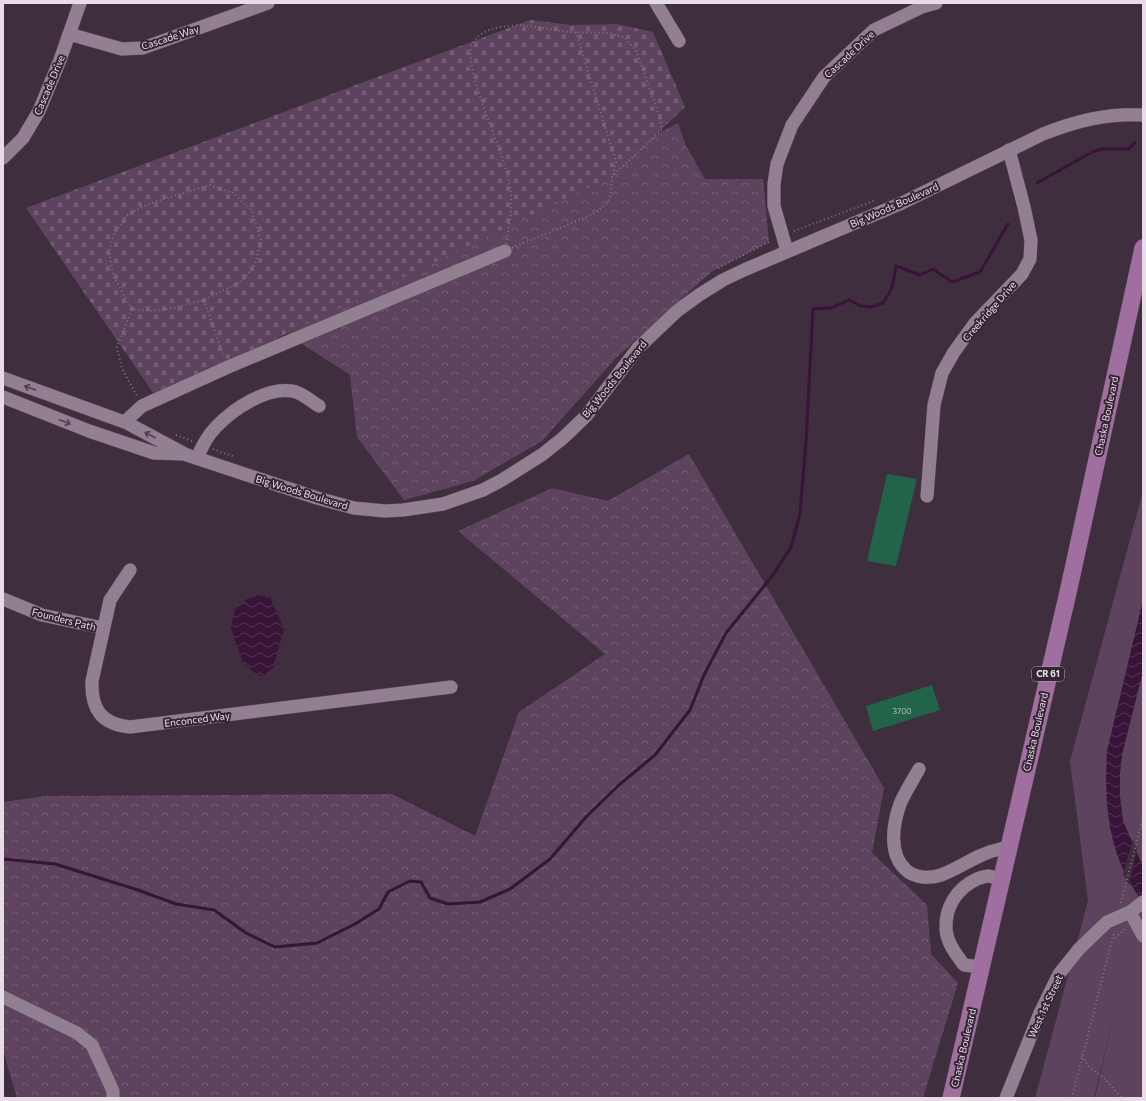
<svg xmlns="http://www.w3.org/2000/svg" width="1146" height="1101" font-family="Commissioner,sans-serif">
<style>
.forest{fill:url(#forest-crowns)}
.cemetery{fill:url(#cemetery-stones)}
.park{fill:#5d435d}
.water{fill:url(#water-waves)}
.pier{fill:#3f2e3e}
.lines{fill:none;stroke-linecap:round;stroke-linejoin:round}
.stream{stroke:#381438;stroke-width:3}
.building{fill:#21644a}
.minor-casing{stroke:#584a57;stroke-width:14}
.major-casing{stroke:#584a57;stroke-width:18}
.path{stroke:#827481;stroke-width:2;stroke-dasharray:1 3;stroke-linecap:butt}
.minor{stroke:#937f92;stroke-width:13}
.major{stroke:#a06f9f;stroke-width:17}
.oneway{stroke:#503f50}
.labels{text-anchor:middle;stroke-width:4;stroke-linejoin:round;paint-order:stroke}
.number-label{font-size:8px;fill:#b6bfc0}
.shield{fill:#342434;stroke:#b2a6b1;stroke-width:1}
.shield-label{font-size:9px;font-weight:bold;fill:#e8dde7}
.street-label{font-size:10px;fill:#e8dde7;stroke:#342434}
</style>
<defs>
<pattern id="forest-crowns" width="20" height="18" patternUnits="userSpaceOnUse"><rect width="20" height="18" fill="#5d435d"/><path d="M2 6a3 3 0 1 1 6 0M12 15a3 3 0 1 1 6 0" fill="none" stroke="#745e74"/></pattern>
<pattern id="cemetery-stones" width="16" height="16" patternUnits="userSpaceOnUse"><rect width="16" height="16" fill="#5d435d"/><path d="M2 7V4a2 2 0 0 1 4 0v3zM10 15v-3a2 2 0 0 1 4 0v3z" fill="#745e74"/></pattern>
<pattern id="water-waves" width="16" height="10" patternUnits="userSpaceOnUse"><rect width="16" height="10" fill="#381438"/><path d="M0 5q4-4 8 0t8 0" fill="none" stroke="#553655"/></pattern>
</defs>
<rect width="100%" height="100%" fill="#3f2e3e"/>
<g class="forest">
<path d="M678,123L686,146L705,179H763L769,242L711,272L616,358L542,441L473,481L404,500L357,437L350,375L287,334Z"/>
<path d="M689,454L884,788L872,853L927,905L931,954L958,983L923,1098H17L3,1050V802L46,796L392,794L475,836L519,712L605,654L458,531L552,488L608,501Z"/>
</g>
<path class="cemetery" d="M530,20L571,25L617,24L653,32L685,107L612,176L156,397L26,208Z"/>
<path class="park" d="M1142,495L1143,496V1098H1095L1114,1014L1094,1098H1035L1088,901L1070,761Z"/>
<g class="water">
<path d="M257,595L270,597L284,629L273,668L263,676L255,673L243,663L231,628L235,609L247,599Z"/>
<path d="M1143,600V671L1122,755L1120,774V796L1123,821L1143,866V902C1108,857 1104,806 1107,751Z"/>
</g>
<path class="pier" d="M1133,839L1137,849L1129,885L1123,874Z"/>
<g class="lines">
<g class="stream">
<path d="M1037,183L1092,152L1102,149H1129L1135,142"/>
<path d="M3,859L55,864L138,890L176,904L214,910L246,933L275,947L317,943L355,924L379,909L388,892L410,881L421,882L430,898L448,904L480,902L510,889L550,859L586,817L619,785L655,755L690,710L704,675L726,633L773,575L791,547L800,514L806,442L813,309L831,308L849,300L861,306L871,307L883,303L892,288L896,266L920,275L933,269L952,282L980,272L1008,224"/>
</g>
</g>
<g class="building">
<path d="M887,474L917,479L896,566L867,561Z"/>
<path d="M932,685L940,710L873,731L866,706Z"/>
</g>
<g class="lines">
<g class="minor-casing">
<g id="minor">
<path d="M656,3L679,41"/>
<path d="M69,34L122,49L143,48L268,3"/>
<path d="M3,158L23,138L39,111L60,60L80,3"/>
<path d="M787,251L774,206V184L777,164L792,125L824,77L874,30L922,7L936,3"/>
<path d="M3,378L127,423L183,453"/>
<path d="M3,397L89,431L154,453L184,454L317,498L354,508L385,511L403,510L443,504L483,490L502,480L543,454L563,438L586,416L638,348L677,311L699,295L723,280L744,270L902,203L1043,134C1076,121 1107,113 1143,115"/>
<path d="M127,423L129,418L142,406L228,367L505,251"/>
<path d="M197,458C202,447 207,436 216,427C233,409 266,387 292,391C301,392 311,401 319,406"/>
<path d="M927,496L934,405L942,373L954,352L975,323L1022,274L1030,259L1031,240L1024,207L1009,150"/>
<path d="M130,570L110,600L92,681C91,709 101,724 130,727L451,687"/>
<path d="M3,599L42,615L103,628"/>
<path d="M919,769C913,780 905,792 900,804C893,824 888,854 906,870C915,878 929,879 941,875C955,870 968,861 982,855C990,851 1000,849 1008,847"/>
<path d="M1130,912L1143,936"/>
<path d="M981,967L964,965C956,954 947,943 946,929C945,907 957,888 977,879C980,878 985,876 989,876C993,877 997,878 1001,879"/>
<path d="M3,997L77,1033L92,1045L113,1091V1098"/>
<path d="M1006,1098L1040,1013L1059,974L1079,949L1107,922L1130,912L1143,902"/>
</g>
</g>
<g class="major-casing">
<path id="major" d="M951,1098L1069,588L1143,248"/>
</g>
<g class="path">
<path d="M523,25L568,32L609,33L625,38L636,50L660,118L662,130L612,176C610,198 613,201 593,214L505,251C507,234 513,211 511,194C510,185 508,176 505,167C499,143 463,66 472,45C481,26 506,26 523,25Z"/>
<path d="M576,32L616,162L613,175"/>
<path d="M794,231L876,200"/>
<path d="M718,268L771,241"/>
<path d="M698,280L711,272"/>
<path d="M204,300L224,357"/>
<path d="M132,309L113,275L109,251L114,234L127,215L151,203L210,185L233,193L252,211L261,241L255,264L242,281L204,300L174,308L152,311L132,309L117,347L122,369L137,396"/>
<path d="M176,435L192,441"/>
<path d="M213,449L235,457"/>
<path d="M1121,903L1143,817"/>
<path d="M1115,938L1126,928"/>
<path d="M1082,1056L1089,1067L1105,1079L1122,1098"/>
<path d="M1072,1098L1114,932"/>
</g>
<use href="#minor" class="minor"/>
<use href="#major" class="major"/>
</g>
<defs><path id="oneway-shaft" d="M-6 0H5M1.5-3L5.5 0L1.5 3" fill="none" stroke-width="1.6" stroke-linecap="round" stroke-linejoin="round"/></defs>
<g class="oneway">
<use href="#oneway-shaft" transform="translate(30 388) rotate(-160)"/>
<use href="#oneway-shaft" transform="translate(65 422) rotate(22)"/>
<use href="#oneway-shaft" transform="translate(150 435) rotate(-153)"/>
</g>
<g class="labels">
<g class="number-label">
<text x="902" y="714">3700</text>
</g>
<rect class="shield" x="1032" y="667" width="32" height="14" rx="3"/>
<g class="shield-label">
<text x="1048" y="677">CR 61</text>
</g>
<g class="street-label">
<text transform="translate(170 37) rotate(-18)" y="4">Cascade Way</text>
<text transform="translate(849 54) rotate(-43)" y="4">Cascade Drive</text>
<text transform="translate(49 85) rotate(-67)" y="4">Cascade Drive</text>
<text transform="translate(894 205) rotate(-24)" y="4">Big Woods Boulevard</text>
<text transform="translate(989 311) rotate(-49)" y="4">Creekridge Drive</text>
<text transform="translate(614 379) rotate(-51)" y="4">Big Woods Boulevard</text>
<text transform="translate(1106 416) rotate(-78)" y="4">Chaska Boulevard</text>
<text transform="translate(302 492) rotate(17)" y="4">Big Woods Boulevard</text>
<text transform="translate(64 619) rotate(14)" y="4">Founders Path</text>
<text transform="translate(197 719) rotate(-7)" y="4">Enconced Way</text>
<text transform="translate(1035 732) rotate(-77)" y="4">Chaska Boulevard</text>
<text transform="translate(1045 1006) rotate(-65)" y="4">West 1st Street</text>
<text transform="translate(963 1048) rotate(-77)" y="4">Chaska Boulevard</text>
</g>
</g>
<rect width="1146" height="1101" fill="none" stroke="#e8dde7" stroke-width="8"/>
</svg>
